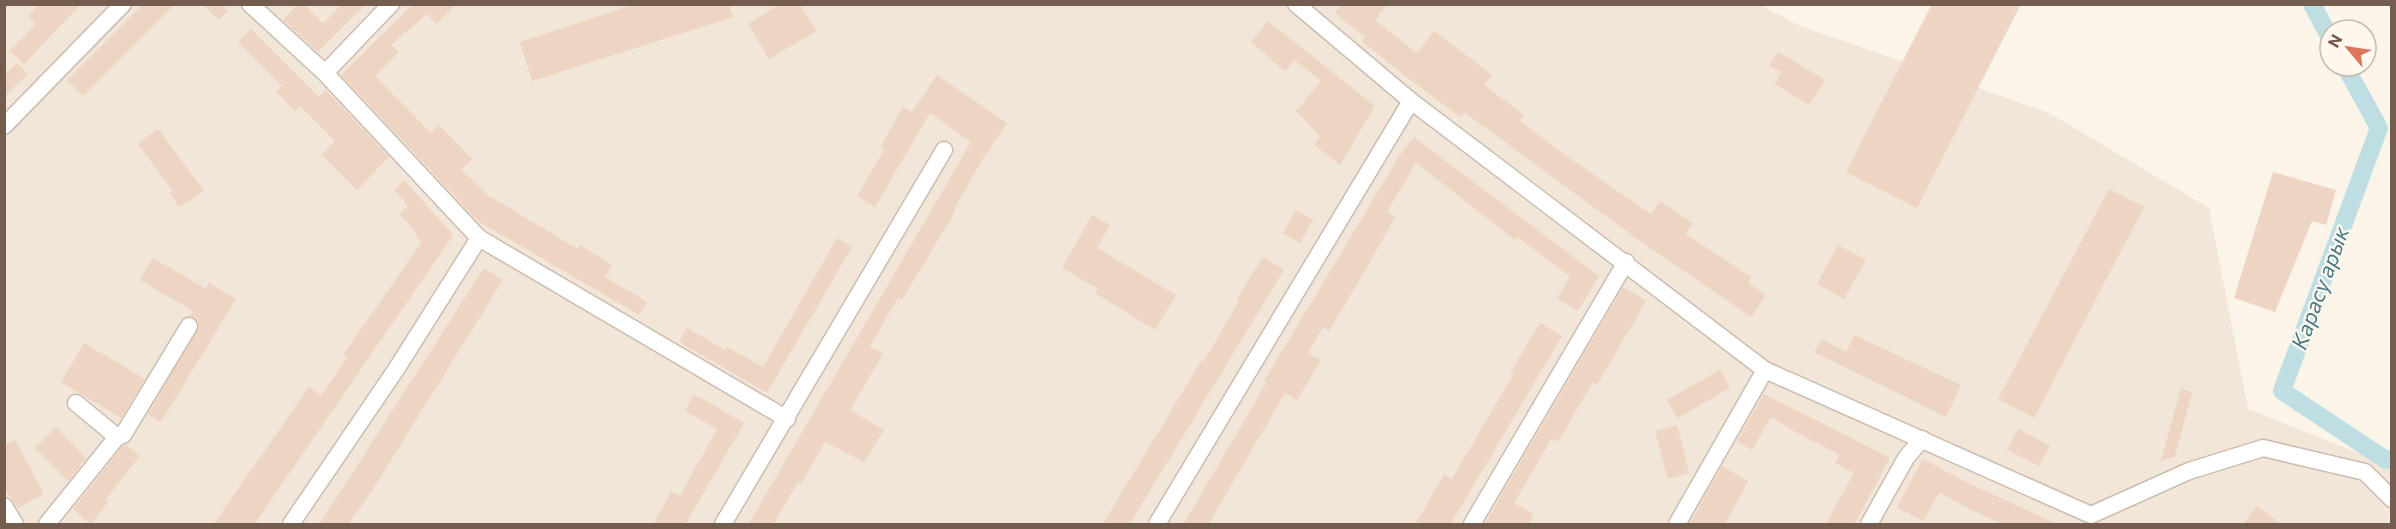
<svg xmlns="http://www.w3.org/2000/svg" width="2396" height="529" font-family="Commissioner,sans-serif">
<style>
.residential{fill:#f2e6d8}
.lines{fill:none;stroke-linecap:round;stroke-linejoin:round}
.canal{stroke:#bedee4;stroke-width:18}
.building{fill:#eed4c3}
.minor-casing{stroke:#ccbcb0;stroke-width:19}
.minor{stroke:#fff;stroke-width:16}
.labels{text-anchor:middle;stroke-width:4.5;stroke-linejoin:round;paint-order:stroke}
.water-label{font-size:22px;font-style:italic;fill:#497a85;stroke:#fef8ef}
</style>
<rect width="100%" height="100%" fill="#fbf4e9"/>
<path class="residential" d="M4,5H1761L1798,25L2049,113L2209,208L2248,409L2391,466V524H5Z"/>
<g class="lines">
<g class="canal">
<path d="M2312,4L2330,38"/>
<path d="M2345,66L2379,128L2282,391L2386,460L2392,459"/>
</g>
</g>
<g class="building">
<path d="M39,4H81L24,64L10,51L36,24L28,16Z"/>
<path d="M143,4H175L83,96L67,80Z"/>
<path d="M202,4H221L228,11L219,20Z"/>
<path d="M298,4H304L323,24L342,4H365L318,52L283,20Z"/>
<path d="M413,4H456L437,24L427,14L391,45L399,52L375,76L431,133L439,125L472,159L461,170L489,196L578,249L580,245L612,265L605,277L647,302L639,315L478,221L341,75Z"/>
<path d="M635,4H729L733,17L532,81L520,42Z"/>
<path d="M780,4H800L816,31L769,59L748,24Z"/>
<path d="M1342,4H1387L1375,20L1417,53L1434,31L1492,75L1484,85L1524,115L1520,121L1558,150L1651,214L1660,201L1693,224L1686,234L1751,277L1748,283L1766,295L1751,317L1633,236L1464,112L1460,117L1400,72L1362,41L1365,37L1335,13Z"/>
<path d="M1932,4H2021L1917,208L1846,172Z"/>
<path d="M1268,21L1375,106L1340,165L1314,145L1320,136L1296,111L1321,81L1294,60L1285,71L1251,42Z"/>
<path d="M251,29L319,97L326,90L389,157L357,190L322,155L335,141L300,106L295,111L276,91L282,86L238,42Z"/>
<path d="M1778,52L1825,80L1809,105L1775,84L1781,72L1769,66Z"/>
<path d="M17,63L28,74L4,97V75Z"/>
<path d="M937,75L1007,123L982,160L954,209L956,210L902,300L898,298L870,346L883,354L850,410L884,430L864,462L825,442L801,484L798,482L773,525H748L971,142L930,113L875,207L857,196L885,148L881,146L903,107L912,112Z"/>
<path d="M158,129L204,191L179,207L170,193L173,191L138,144Z"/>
<path d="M1414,137L1599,276L1578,311L1557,298L1570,276L1517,237L1515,240L1416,163L1387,212L1395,217L1369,264L1329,331L1323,327L1308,353L1321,360L1297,400L1285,393L1208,525H1183L1267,382L1264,381L1288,341L1400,155Z"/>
<path d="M2273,172L2336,190L2326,225L2312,221L2275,312L2234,298Z"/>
<path d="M405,181L453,235L254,525H213L309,387L321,396L347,358L343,355L421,243L413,229L400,214L408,206L394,190Z"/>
<path d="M2109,189L2144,207L2034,418L1998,399Z"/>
<path d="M1296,210L1313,220L1300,243L1283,233Z"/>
<path d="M1092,215L1110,225L1097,248L1176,295L1155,330L1095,293L1097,288L1062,268Z"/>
<path d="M837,238L852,247L767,393L679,342L687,328L725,350L727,347L763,367Z"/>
<path d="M1838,245L1866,260L1844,299L1817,284Z"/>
<path d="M1263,257L1284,270L1129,525H1102L1202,360L1204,361L1239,301L1236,300Z"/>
<path d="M153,258L206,289L209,283L236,299L161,422L148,414L199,326L198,320L190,316L193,311L140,280Z"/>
<path d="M484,268L503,280L371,492L348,525H319Z"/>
<path d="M1623,287L1646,301L1597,385L1593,382L1558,442L1552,438L1514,503L1534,514L1528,525H1484Z"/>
<path d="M1540,323L1562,336L1450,525H1415L1444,474L1452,479L1514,373L1511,371Z"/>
<path d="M1854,335L1961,385L1946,417L1814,352L1821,339L1846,352Z"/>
<path d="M84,343L145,379L121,418L61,382Z"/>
<path d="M1720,370L1730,388L1677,418L1667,400Z"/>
<path d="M2181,389L2192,392L2175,457L2161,460Z"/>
<path d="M694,394L744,423L685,525H653L672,491L680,496L717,429L685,411Z"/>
<path d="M1764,394L1890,458L1854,525H1825L1854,473L1835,463L1840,455L1797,433L1771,417L1752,450L1737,441Z"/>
<path d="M1677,425L1689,473L1668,479L1655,431Z"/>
<path d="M56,427L86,458L68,481L35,448Z"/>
<path d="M2018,429L2050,446L2039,466L2007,450Z"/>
<path d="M15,440L44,494L18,508L4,488V446Z"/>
<path d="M126,445L140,456L105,500L108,502L91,524L73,509L123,446Z"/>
<path d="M1923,459L1970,484L2059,525H2004L1963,506L1940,492L1923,521L1897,507Z"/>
<path d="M1722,466L1748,481L1724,525H1689Z"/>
<path d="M2257,506L2282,525H2243Z"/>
</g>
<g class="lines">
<g class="minor-casing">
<g id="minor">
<path d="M250,4L325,73L479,238L787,419"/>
<path d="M1296,4L1411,101L1765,370L2091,515L2189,471L2263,448L2365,472L2392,499"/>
<path d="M325,73L391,4"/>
<path d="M4,126L123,4"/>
<path d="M117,437L123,435L189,326"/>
<path d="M4,506L15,524"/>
<path d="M47,524L117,437L76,403"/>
<path d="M291,524L397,368L479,238"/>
<path d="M723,524L944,150"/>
<path d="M1157,524L1411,101"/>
<path d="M1472,524L1626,262"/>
<path d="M1677,524L1765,370"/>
<path d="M1869,524L1906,458L1922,439"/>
</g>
</g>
<use href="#minor" class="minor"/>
</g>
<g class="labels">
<g class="water-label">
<text transform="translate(2320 288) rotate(-70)" y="8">Карасу арык</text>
</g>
</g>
<rect width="2396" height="529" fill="none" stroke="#745c4e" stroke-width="12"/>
<g transform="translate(2348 48) rotate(299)"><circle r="28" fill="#fef8ef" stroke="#c7baaf" stroke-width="1.5"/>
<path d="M0-4.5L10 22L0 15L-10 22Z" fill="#db7658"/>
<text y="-9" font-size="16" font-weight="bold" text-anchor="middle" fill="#745c4e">N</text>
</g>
</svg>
